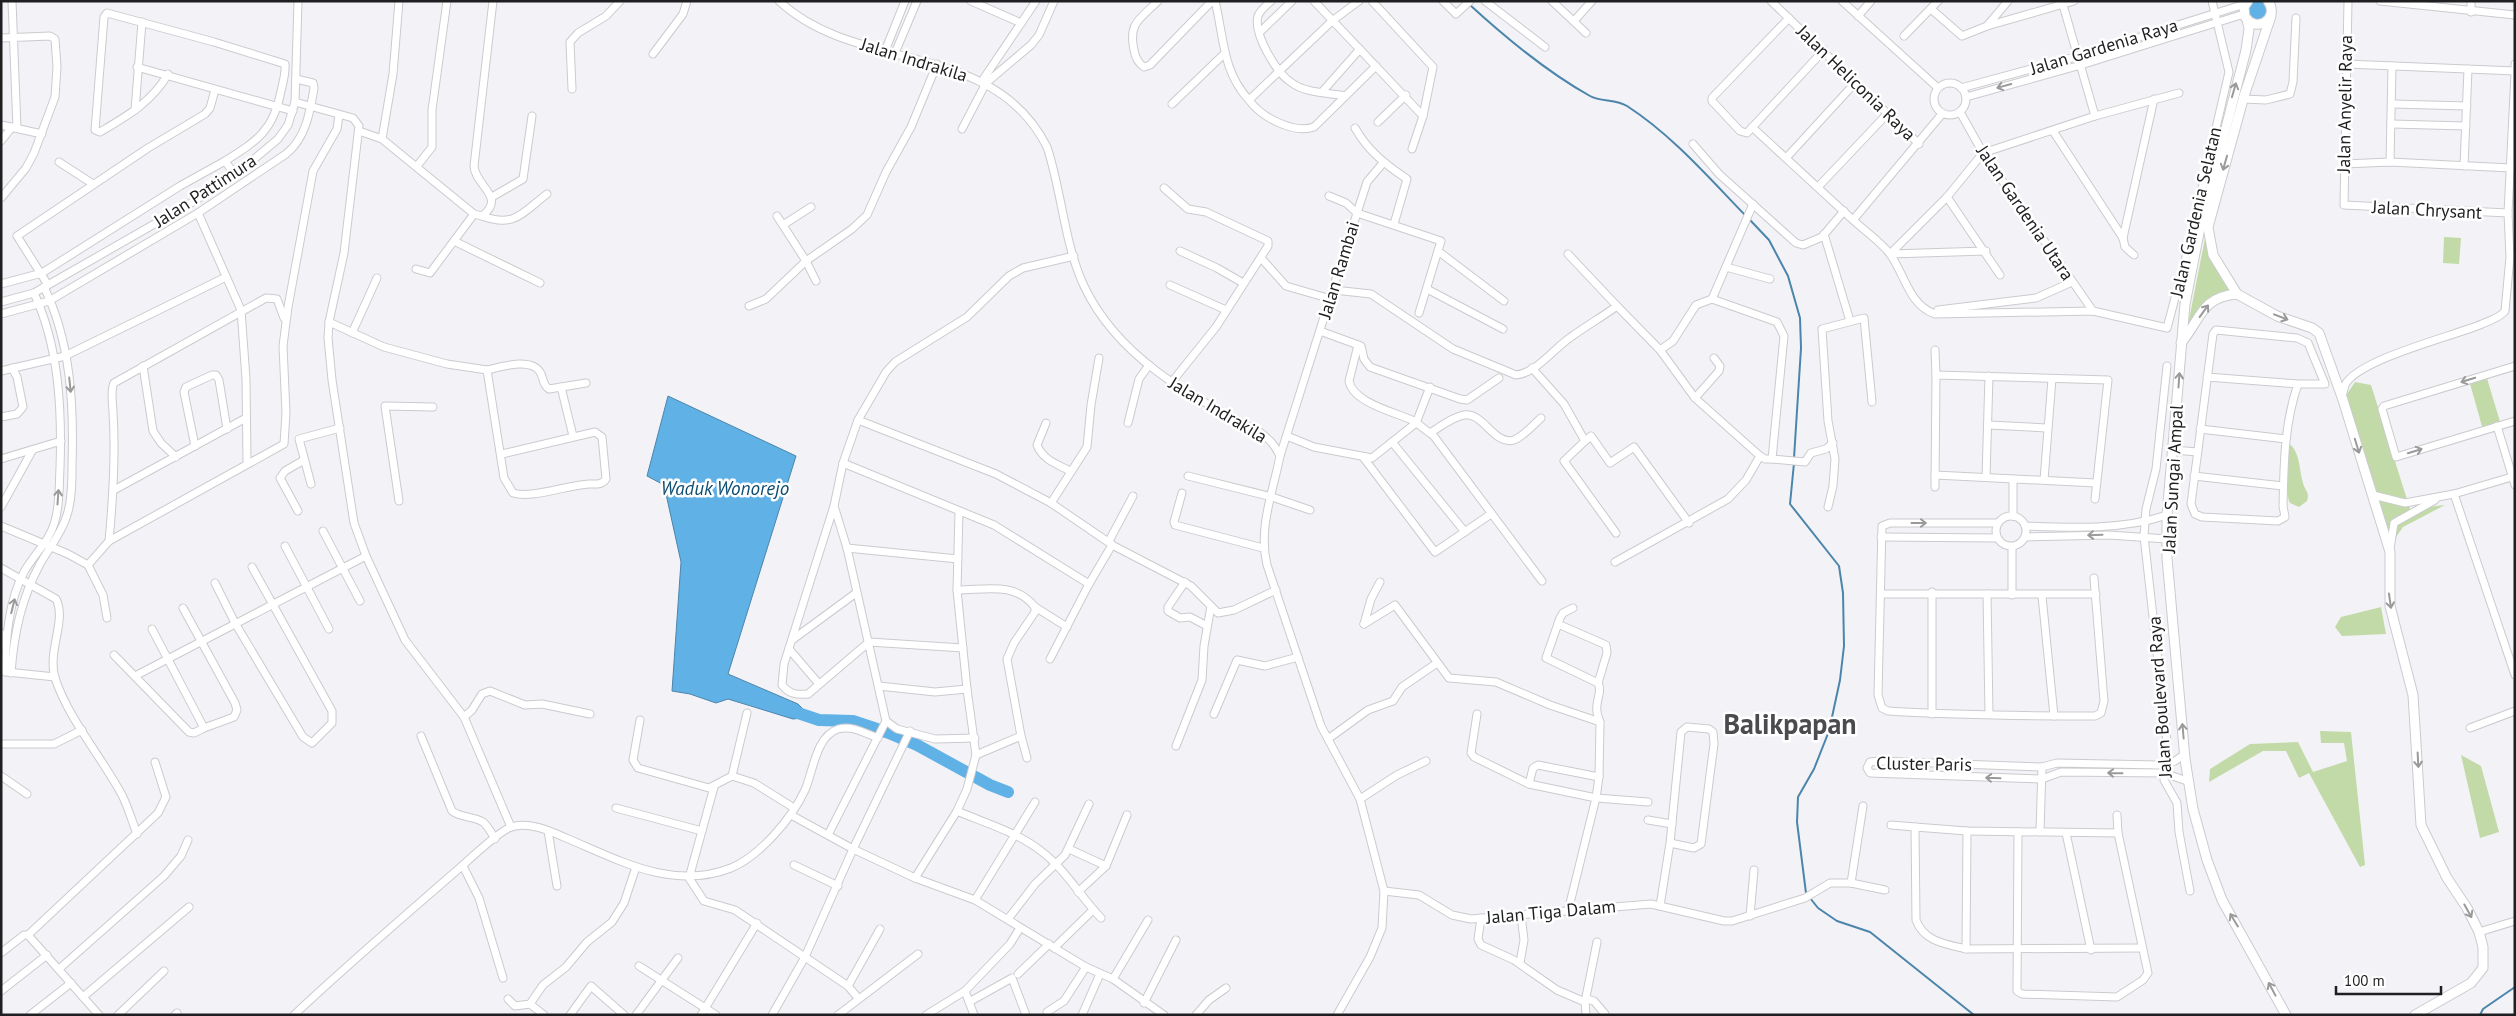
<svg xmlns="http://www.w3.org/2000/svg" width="2516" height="1016" font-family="'PT Sans',sans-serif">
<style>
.green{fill:#c2daa7}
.water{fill:#60b1e6;stroke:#4c85ab}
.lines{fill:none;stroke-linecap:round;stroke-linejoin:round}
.stream{stroke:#4c85ab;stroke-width:2}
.river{stroke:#60b1e6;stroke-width:12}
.minor-casing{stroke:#cbcbcf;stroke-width:9}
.major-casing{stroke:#cbcbcf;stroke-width:11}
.minor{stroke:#fff;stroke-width:7}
.major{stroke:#fff;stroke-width:9}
.oneway{stroke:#9a9a9b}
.labels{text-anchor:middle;stroke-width:5;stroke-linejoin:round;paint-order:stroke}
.street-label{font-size:18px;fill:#1e1f20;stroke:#fff}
.water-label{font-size:19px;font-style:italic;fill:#0c4d70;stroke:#fff}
.town-label{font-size:28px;font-weight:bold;fill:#4b4b4f;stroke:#fff}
</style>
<rect width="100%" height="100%" fill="#f3f3f7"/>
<g class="green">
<path d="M2207,228L2212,255L2235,293L2217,296L2186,335Z"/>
<path d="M2444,237L2461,238L2459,264L2443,263Z"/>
<path d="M2486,375L2501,425L2483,430L2469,380Z"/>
<path d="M2355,382L2371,385L2410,509L2445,505L2403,527L2392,543L2343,400Z"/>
<path d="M2291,445C2301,456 2299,471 2303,483C2305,491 2310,492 2307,501L2299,507L2290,503C2285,495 2288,459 2288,447Z"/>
<path d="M2381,607L2386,634L2342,636L2335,627L2341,617Z"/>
<path d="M2320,731L2351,732L2365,865L2360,867L2309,773L2299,778L2286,751H2263L2209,782L2210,769L2250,744L2298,742L2313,772L2347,761L2344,743H2321Z"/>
<path d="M2461,755L2481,766L2499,832L2480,838Z"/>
</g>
<g class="water">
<path d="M2249,1H2266L2269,6L2265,21H2250L2246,5Z"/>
<path d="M668,396L796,456L728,674L798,704L811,717L793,719L728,699L716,703L690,694L672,691L681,562L664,485L647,476Z"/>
</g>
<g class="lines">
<g class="stream">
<path d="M1470,5C1506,38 1547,72 1590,96C1601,102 1616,99 1627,106C1672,135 1709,178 1746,216"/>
<path d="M1750,220L1769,240L1788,276L1800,318L1801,348L1794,458"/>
<path d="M1794,463L1790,504L1839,566L1843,593L1844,646L1840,680L1829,731L1814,769L1798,797L1797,822L1806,893L1818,908L1837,921L1870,932L1974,1015"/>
<path d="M2480,1015L2483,1009L2515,987"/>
</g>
<path class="river" d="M795,712L819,720L853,721L889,733L917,745L990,785L1008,792"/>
<g class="minor-casing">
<g id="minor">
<path d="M12,1L17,128"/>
<path d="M779,1C857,74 993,39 1047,147C1062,192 1064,243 1084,286C1119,360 1193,397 1261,433C1270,440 1275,445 1280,456C1273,492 1258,528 1267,565L1321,726L1360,799L1384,891L1382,928L1370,957L1337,1015"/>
<path d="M971,1L1021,23"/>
<path d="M1158,1C1140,19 1128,23 1134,50C1135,56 1138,63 1144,67L1150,65L1212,1"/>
<path d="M1215,1C1224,37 1222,71 1249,100L1332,21L1359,1"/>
<path d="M1271,1C1267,5 1260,10 1258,16C1253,34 1277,74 1292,83C1305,93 1329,93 1345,96"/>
<path d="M1314,1L1423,116"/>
<path d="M1372,1L1433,67L1423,116L1412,149"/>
<path d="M1443,1L1456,14L1470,1"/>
<path d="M1485,1L1545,47"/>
<path d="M1552,1L1586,33"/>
<path d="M1771,1L1919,144"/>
<path d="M1842,1L1938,88"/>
<path d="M2348,1L2344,205L2508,213"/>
<path d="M2380,1L2515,15"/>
<path d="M2063,5L2095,116"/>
<path d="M1931,9L1962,36L1987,26L2074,1"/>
<path d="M2471,12V1"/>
<path d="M1858,16L1871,1"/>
<path d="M1789,18L1712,98V101L1740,131L1747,133L1824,50"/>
<path d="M1574,21L1592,1"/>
<path d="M1987,26L2008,1"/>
<path d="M1260,32L1292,1"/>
<path d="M1904,36L1938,1"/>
<path d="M1,38L50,36L55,39L57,67L55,97L34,153L26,168L1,198"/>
<path d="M885,51L905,1"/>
<path d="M895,53L917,1"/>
<path d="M653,54L683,14L687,1"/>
<path d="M2346,64L2515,71"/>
<path d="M2515,64V66"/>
<path d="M137,67L293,111"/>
<path d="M168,74C152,102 127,116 100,132L95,130L104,17L107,13L214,42L285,64C286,73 283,82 281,91C274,130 257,141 225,161"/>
<path d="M982,81L1036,1"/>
<circle cx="1950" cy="99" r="16"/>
<path d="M1961,88L2079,56L2245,4"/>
<path d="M572,89L570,42L578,33L606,16L620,1"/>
<path d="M1322,92L1360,49"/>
<path d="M1966,97L2081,65L2244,14"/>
<path d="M2243,99L2266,100L2290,94L2293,82L2296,18"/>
<path d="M1249,100C1261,117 1293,134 1314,127L1376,66"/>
<path d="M295,102L353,118L359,126L344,253L329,322L328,338L332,380L354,523L366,556L405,640L464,717L511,827"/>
<path d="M1172,104L1224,54"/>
<path d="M2393,104L2467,106"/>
<path d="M135,110L142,22"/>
<path d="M1960,112L1983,153L2093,311"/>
<path d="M1942,114L1853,220C1865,231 1881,242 1890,254C1905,275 1909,305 1935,314L2093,311L2167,328L2187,253L2229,72L2212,1"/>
<path d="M1378,122L1406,95"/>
<path d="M2392,124L2466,126"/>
<path d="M1,125L42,134"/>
<path d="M1752,127L1853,220"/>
<path d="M1355,128C1368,151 1386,165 1407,179L1394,224"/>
<path d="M962,129L986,83L1031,45L1039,35L1054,1"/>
<path d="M359,131L382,139L474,214L430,273L416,269"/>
<path d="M2053,131L2123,238L2125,247L2134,255"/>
<path d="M382,139L393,74L399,1"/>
<path d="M1,141L12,127"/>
<path d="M1693,144L1719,174L1796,243L1803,245L1822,237L1844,211"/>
<path d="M1787,157L1855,83"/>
<path d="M59,162L93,184"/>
<path d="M2390,162L2392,66"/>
<path d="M1383,163L1367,182L1357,213L1441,241L1419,313"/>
<path d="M2344,164L2390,162L2511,168"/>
<path d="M417,166L432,147V110L447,1"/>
<path d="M2464,166L2468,69"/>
<path d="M1819,186L1888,113"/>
<path d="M1164,188L1188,209L1206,212L1268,241V246L1216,327L1171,383"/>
<path d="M492,197L523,179L532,116"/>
<path d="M1947,197L2000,275"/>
<path d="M198,213L241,310L246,379L247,462"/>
<path d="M474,214L482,216C507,197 475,186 474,166L493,1"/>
<path d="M482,216C515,228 522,213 547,194"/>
<path d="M777,216L806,261L816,281"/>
<path d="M783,225L811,207"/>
<path d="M1824,234L1850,321"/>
<path d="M2123,238L2154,99"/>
<path d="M454,241L540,283"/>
<path d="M1180,251L1217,268L1243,283"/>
<path d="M1438,251L1504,301"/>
<path d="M1986,251L1890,254L1947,197L1983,153L2095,116L2179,93"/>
<path d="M1568,254L1617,306"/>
<path d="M1261,258L1286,286L1331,299"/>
<path d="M1726,267L1770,279"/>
<path d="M1,284L42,273L180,186L225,161L235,175"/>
<path d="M48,285L17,236L148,148L205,114L210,108L215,90"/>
<path d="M1170,285L1226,310"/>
<path d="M1427,289L1503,329"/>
<path d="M1334,290L1371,294L1453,349L1516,375C1537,373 1554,348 1571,337C1586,326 1602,317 1617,306L1660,350L1695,398L1760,456L1765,459H1772L1784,336L1777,322L1712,299L1696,305L1673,341L1660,350"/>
<path d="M1712,299L1753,204"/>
<path d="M1,302L34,293L191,203L235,175L278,139L288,125L295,102L298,1"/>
<path d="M749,306L766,299L806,261L852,229L867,215L886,172L911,127L937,64"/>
<path d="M1938,310L2036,298L2072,282"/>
<path d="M1,314L49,301L198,213L286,154C306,138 310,112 314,88L313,83L296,79"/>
<path d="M329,322L384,347L447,364L487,370L504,478L513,493C532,499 567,485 589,484C596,484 602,485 606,479L602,437L595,432L502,454"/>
<path d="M1320,331L1361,346L1364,359L1370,367L1460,399L1467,400L1499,378"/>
<path d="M352,333L377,278"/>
<path d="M1358,345L1349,381C1353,403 1395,412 1414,421C1420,425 1426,431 1433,435L1542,581"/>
<path d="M1935,350L1936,375"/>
<path d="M143,366L153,431L161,443L176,457"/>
<path d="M2167,366L2156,469L2146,509L2144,536L2167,742L2164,780L2177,803L2179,832L2190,891"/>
<path d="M2515,366L2384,406L2382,409L2396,457L2515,421"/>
<path d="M1532,368L1564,404L1585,441L1564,461L1616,533"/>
<path d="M487,370C500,367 531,357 540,372C544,378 542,385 549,389L586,383"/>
<path d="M1,371L65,356L226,277"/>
<path d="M2207,377L2298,384H2325L2308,343L2297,338L2216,330L2213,334L2191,504L2195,514L2202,517L2278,521L2285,517L2283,506C2284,465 2284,424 2298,384"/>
<path d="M561,387L573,436"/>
<path d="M2342,397C2343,393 2344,389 2345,385C2358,359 2454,336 2482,324C2490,320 2500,318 2505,311L2510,257L2508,213L2515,74"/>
<path d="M1695,398L1719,371L1720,366L1714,358"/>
<path d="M1,417L17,414L23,407L17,377L12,368"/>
<path d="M858,420L996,474L1051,503L1087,447L1091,405L1099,358"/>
<path d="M1046,423L1037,445C1043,460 1057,464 1070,471"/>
<path d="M1128,423L1139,379L1149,365"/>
<path d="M1989,425L2047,428"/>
<path d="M2497,426L2515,485"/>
<path d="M2200,429L2286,439"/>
<path d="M1430,433C1440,427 1452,417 1464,415C1484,412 1494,446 1514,440C1524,436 1533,425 1541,418"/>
<path d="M1287,436L1314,447L1372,458L1416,423L1430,387"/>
<path d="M1585,441L1591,436L1610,463L1634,447L1689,523"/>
<path d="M1392,442L1465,532"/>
<path d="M195,446L184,392L186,387L212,375H216L219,380L227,429"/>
<path d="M2174,450L2197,452"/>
<path d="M1280,456L1357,213L1346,203L1329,196"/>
<path d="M1363,457L1435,552L1491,514"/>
<path d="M1,459L61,441"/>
<path d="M1772,459L1805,462L1811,453L1826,449L1833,443"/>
<path d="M843,463L994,525L1089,584"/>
<path d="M1935,475L2096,483"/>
<path d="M1188,476L1272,497L1310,510"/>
<path d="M2194,476L2283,486"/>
<path d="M1986,477L1989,376"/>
<path d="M2044,480L2052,379"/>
<path d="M311,484L299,439L340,428"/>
<path d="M1935,487L1936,375L2108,380L2095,499"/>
<path d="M114,490L246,418"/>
<path d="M1182,493L1174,522L1175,525L1263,548"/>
<path d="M2454,494L2515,675"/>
<path d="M2373,495L2405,503L2454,494L2515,476"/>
<path d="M399,501L385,406L433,407"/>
<path d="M1051,503L1114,546L1191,586L1211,606L1204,646L1202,680L1176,746"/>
<path d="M834,506L847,548L886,721L897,729L935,739L975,738"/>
<path d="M1,507L32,451"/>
<path d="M1828,507L1833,486L1835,459L1828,421L1822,329L1864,318L1872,402"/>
<path d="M298,511L280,478L285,471L304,460"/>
<path d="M959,511L957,590C986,590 1014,581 1035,607V612L1014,643L1007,659L1021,736L976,755"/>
<circle cx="2011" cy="531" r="15"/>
<path d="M2013,516V479"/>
<path d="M1998,523H1890L1882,526L1878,695L1882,708L1888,711C1957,715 2026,716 2095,716L2101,713L2104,701L2094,578"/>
<path d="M1,526L68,554L88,565"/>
<path d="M2026,526C2072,528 2123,530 2167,515"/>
<path d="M323,531L360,601"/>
<path d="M1881,537L1997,538"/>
<path d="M2025,537L2109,535L2167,539"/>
<path d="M109,541C113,498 116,456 113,413C113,404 110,391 114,383L266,298L277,299L284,318"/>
<path d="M1109,541L1133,496"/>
<path d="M285,546L329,629"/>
<path d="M847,548L958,559"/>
<path d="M2390,549L2394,523L2435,500"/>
<path d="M1615,562L1728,499L1746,480L1760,456"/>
<path d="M1,568L56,599C67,620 47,651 55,678C69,720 101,756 122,795C128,807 132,821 137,834"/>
<path d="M1185,582L1168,607V611L1180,618L1190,617L1207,626"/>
<path d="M215,583L235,623L303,737L312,743L332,723V711L252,567"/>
<path d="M1932,592V714"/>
<path d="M1882,594H2096"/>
<path d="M1987,594L1989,714"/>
<path d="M2012,595V547"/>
<path d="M2042,596L2054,716"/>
<path d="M1211,606L1218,613L1234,610L1276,590"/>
<path d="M1035,607L1067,627"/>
<path d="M1573,608L1563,613L1560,618L1546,658L1598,683C1604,694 1591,703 1600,722"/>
<path d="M107,618L103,595L88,565L109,541L284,444L286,413L283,346L288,307L313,171L337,129L339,115"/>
<path d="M1364,624L1395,605L1449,678L1496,682L1550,705L1600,722L1599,777L1596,798L1568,911"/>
<path d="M1364,624L1371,599L1380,582"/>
<path d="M1558,624L1606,645L1607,653L1598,683"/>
<path d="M152,629L204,728L234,717L237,710L235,703L183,608"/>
<path d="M1,633L5,647"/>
<path d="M792,640L856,593"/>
<path d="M963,648L869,642L808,694C796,695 789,694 782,685L784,664L834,506L843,463L858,420L886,372L895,362L967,317L1009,276L1023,268L1074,256"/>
<path d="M789,649L819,684"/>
<path d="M114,655L189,732L194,733L204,728"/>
<path d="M1050,659L1089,584L1112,545"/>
<path d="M5,672C6,639 8,602 24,572C34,554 50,541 55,521C60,504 59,485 60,468C62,409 59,347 34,293"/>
<path d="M7,672L55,677"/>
<path d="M11,673C14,634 21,599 40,564C49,548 62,533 67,515C72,500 72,481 72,466C74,406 71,342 44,287"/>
<path d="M135,676L366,556"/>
<path d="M879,686L935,692L967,689"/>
<path d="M1214,714L1237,660L1265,666L1298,657"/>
<path d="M1477,714L1471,753L1474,757L1529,784L1596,798L1648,802"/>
<path d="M464,717L472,710L482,694L490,691L525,705L542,704L590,714"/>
<path d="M640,720L633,760L638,768L709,788L732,776L754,783L794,808"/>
<path d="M2470,728L2515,711"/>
<path d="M421,736L452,811C461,818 474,816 483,822C488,826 492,834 495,839"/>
<path d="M1021,736L1027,758"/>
<path d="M1328,739L1368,710L1393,701L1402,687L1437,663"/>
<path d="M1,744H54L82,730"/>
<path d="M2185,754L2175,761L2159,765L2057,763L2042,767L1879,761L1870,762L1867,768L1870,773L2042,779L2061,772L2164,773L2187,781"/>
<path d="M1,776L27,794"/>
<path d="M732,776L747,713"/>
<path d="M1529,784L1533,768L1538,765L1599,777"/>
<path d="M714,787L689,878L704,901L735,910L848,986L858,998"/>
<path d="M1360,799L1397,775L1426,761"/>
<path d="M616,808L702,831"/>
<path d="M957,811C985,823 1017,832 1041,851C1064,868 1080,896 1101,918"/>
<path d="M791,815L853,849L915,878L975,900L1086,967L1113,979L1164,1015"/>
<path d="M1648,820L1672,824"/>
<path d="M1891,825L1915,827"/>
<path d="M548,831L557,886"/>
<path d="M1967,831L1966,949L2142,948"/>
<path d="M2018,832L2017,991L2022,994L2117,997L2143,980L2148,973L2118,833L2117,815"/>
<path d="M2040,832L2042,767"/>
<path d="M2066,833L2091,950"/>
<path d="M828,835L886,721"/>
<path d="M1069,849L1106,866"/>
<path d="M794,865L838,886"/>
<path d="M463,866L479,898L503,978"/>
<path d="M915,878L957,811L967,789L976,755L967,689L957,590"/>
<path d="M1851,883L1863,806"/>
<path d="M1384,891L1419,895L1452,915L1471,919L1651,904L1724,921H1732L1805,898L1830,883H1851L1885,890"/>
<path d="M1078,892L1106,866L1127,815"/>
<path d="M975,900L1035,802"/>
<path d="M1660,906L1670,843L1681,732L1687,727L1709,729L1713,732L1714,744L1701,844L1694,848L1670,843"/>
<path d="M1750,916L1754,870"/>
<path d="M1481,918L1478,939L1481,945L1514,960L1557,990L1585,1002"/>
<path d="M1008,919L1035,884L1065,855L1089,804"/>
<path d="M2479,932L2515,921"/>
<path d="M28,935L99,1015"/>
<path d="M1054,948L1093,910"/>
<path d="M1966,949C1946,944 1924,942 1916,920L1915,827L1967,831L2118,833"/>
<path d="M1,953L24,935H28L158,813L166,797L155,762"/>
<path d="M1520,963L1524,940L1521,915"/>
<path d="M639,966L716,1015"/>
<path d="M59,969L164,876L181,856L188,840"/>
<path d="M1018,974L1049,944"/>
<path d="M1113,979L1148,920"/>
<path d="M848,986L880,929"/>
<path d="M1,991L47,955"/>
<path d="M965,991L974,1015"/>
<path d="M83,997L189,907"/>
<path d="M508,999L515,1006L530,1004L543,985L566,967L587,942L612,922L624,903L636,867"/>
<path d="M1586,999L1594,1001L1605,1014"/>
<path d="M969,1002L1012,978L1026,1015"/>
<path d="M1144,1003L1176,940"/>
<path d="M530,1004L544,1015"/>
<path d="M1047,1012L1064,1001L1086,967"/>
<path d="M30,1015L71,983"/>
<path d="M118,1015L164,971"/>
<path d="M175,1015L177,1013"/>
<path d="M294,1015C346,966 401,919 455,872C467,862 497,832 511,827C528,821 550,831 566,838C619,860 672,891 731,868C760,856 792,818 805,790C813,772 816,736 838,729C852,725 865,733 878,738"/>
<path d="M570,1015L591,986L624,1015"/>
<path d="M636,1015L678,958"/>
<path d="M701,1015L757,923"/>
<path d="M772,1015L805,957L853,849L910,731"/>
<path d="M838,1015L918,954"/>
<path d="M926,1015L965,991L1010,944L1020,928"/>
<path d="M1082,1015L1100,974"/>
<path d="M1196,1015L1209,1000L1226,988"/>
<path d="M1586,1015L1585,1002L1597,942"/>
</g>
</g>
<g class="major-casing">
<g id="major">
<path d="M2248,1L2244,7L2245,17C2257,34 2280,18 2268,1"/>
<path d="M2271,16L2244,96L2208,227L2213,255L2237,294L2277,316L2312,328L2319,333L2343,400L2390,552V606L2413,695L2421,825L2447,878L2467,908L2479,932L2483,947V968L2471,983L2415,1015"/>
<path d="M2247,19L2249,29L2246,50L2199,233L2185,304L2167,515V558L2185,759L2193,809L2207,860L2222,900L2286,1015"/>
<path d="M2181,343C2201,319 2201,297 2237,294"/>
</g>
</g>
<use href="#minor" class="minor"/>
<use href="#major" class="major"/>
</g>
<defs><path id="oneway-shaft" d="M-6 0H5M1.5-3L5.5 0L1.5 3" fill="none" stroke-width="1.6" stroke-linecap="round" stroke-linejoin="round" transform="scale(1.25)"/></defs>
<g class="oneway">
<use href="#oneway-shaft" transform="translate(2004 86) rotate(165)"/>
<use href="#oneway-shaft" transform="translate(2234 90) rotate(-74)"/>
<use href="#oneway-shaft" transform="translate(2225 163) rotate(106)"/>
<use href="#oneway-shaft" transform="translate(2204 311) rotate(-54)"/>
<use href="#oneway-shaft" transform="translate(2281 317) rotate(21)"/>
<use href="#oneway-shaft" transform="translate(2179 380) rotate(-86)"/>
<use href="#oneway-shaft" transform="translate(2468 380) rotate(163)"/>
<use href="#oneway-shaft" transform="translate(70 385) rotate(84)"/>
<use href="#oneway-shaft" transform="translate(2357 446) rotate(73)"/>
<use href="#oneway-shaft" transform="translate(2415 451) rotate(-17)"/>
<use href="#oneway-shaft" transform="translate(58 497) rotate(-86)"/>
<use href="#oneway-shaft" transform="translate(1919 523)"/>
<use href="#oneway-shaft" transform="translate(2095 535) rotate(178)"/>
<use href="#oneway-shaft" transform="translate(2390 601) rotate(82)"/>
<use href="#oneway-shaft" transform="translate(13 606) rotate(-76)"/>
<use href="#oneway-shaft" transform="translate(2183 731) rotate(-95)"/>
<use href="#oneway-shaft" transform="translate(2418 760) rotate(87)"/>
<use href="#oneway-shaft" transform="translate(2115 773) rotate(-179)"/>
<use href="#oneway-shaft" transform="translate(1993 778) rotate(-178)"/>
<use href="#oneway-shaft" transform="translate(2468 911) rotate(61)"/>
<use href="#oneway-shaft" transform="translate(2234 920) rotate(-121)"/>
<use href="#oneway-shaft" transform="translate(2272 989) rotate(-118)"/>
</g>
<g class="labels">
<g class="street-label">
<text transform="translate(2104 47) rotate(-17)" y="6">Jalan Gardenia Raya</text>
<text transform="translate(914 60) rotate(17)" y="6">Jalan Indrakila</text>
<text transform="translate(1856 83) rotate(44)" y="6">Jalan Heliconia Raya</text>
<text transform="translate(2345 104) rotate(-89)" y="6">Jalan Anyelir Raya</text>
<text transform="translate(205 191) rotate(-33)" y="6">Jalan Pattimura</text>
<text transform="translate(2427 210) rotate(3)" y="6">Jalan Chrysant</text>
<text transform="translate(2196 212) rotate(-77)" y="6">Jalan Gardenia Selatan</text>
<text transform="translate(2025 213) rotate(56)" y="6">Jalan Gardenia Utara</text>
<text transform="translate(1339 270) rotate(-73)" y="6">Jalan Rambai</text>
<text transform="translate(1218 410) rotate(31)" y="6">Jalan Indrakila</text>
<text transform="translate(2173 479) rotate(-87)" y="6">Jalan Sungai Ampal</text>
<text transform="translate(2160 697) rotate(-94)" y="6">Jalan Boulevard Raya</text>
<text transform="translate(1924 764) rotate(1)" y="6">Cluster Paris</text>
<text transform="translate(1551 912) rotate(-5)" y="6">Jalan Tiga Dalam</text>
</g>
<g class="water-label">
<text x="725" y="495">Waduk Wonorejo</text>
</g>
<g class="town-label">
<text x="1790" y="734">Balikpapan</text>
</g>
</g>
<rect width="2516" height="1016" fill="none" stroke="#1e1f20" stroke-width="5"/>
<path d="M2336 986v8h105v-8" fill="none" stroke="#1e1f20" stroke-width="2.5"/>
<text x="2344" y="986" font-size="15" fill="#1e1f20" stroke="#ffffff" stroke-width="4" paint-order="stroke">100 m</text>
</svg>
